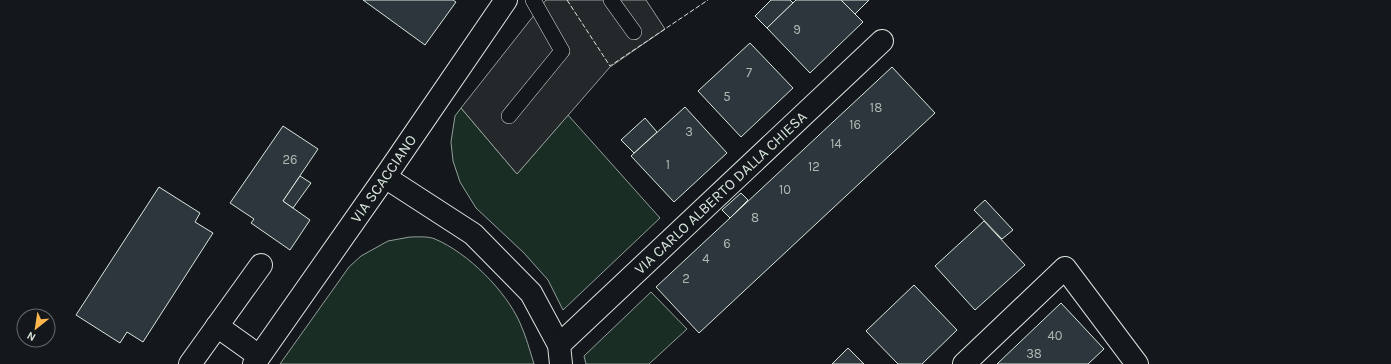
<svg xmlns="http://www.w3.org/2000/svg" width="1391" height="364" font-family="Karla,sans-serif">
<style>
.green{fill:#1a2d24;stroke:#939e99}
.parking{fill:#24282b;stroke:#939e99}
.building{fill:#2c363c;stroke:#d8e6dc}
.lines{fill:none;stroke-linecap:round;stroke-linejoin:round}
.service-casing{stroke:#d8e6dc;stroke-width:16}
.minor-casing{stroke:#d8e6dc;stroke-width:24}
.tertiary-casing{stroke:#d8e6dc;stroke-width:24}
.service{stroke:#14181c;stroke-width:15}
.minor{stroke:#14181c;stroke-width:22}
.tertiary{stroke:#14181c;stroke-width:22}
.fence{stroke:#d8e6dc;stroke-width:1;stroke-dasharray:5 2;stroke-linecap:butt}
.labels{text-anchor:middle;stroke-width:3;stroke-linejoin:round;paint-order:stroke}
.number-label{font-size:13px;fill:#adbab4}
.street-label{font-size:15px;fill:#d8e6dc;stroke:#14181c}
</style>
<rect width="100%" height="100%" fill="#14181c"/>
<g class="green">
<path d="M461,108L517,174L568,115L660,218L563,310L548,280L524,253L476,208L460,182L453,161L451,142L455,116Z"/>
<path d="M410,237C418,237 428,236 435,239C468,253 506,291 520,323C526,336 530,351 534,364H280L349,267L361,256L388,241Z"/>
<path d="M651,292L687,329L649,364H586L584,356Z"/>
</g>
<path class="parking" d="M546,0H646L665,29L610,67L517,174L461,108Z"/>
<g class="building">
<path d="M363,0H453L456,2L425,45Z"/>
<path d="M771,0H790L793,3L767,28L755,16Z"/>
<path d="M796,0H841L863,22L810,73L767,28Z"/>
<path d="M841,0H869L855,14Z"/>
<path d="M750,43L793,88L741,137L698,91Z"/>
<path d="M892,67L935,113L699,333L656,287Z"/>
<path d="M685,107L727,153L674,202L631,156Z"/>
<path d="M645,118L657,132L634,153L621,140Z"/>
<path d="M283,126L318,149L283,201L310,220L290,250L251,223L254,219L230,203Z"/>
<path d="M300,176L311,183L293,208L283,201Z"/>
<path d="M159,187L200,213L195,222L213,233L143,342L127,332L120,343L76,315Z"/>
<path d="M741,193L748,200L730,218L722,210Z"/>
<path d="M985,200L1013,230L1002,239L974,210Z"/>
<path d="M984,221L1025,265L975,310L935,266Z"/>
<path d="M914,285L957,330L922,364H898L866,331Z"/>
<path d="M1061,303L1104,349L1088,364H997Z"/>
<path d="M848,348L864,364H832Z"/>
</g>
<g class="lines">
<g class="service-casing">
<g id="service">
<path d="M611,0L634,32"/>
<path d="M509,116L562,51L533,0"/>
</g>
</g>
<g class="minor-casing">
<g id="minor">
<path d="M385,177L473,234L531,293L559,345L561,364"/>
<path d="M217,326L259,356"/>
<path id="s1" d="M559,345L882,41"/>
<path d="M190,364L261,265"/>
<path d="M964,364L1065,268L1137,364"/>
</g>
</g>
<g class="tertiary-casing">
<g id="tertiary">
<path id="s2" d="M254,364L385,177L506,0"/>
</g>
</g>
<use href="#service" class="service"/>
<use href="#minor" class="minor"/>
<use href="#tertiary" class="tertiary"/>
<path class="fence" d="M567,0L610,66L708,0"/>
</g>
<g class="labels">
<g class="number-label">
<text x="797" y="34">9</text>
<text x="749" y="77">7</text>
<text x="727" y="101">5</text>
<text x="876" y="112">18</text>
<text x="855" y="129">16</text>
<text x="689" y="136">3</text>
<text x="836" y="148">14</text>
<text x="290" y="164">26</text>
<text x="668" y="169">1</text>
<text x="814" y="171">12</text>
<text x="785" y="194">10</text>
<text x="755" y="222">8</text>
<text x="727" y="248">6</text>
<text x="706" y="263">4</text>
<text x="686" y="283">2</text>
<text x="1055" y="340">40</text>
<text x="1034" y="358">38</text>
</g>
<g class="street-label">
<text dy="5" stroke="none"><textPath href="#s2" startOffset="226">VIA SCACCIANO</textPath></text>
<text dy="5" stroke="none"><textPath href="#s1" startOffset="222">VIA CARLO ALBERTO DALLA CHIESA</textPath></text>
</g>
</g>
<g transform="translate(36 328) rotate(210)"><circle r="19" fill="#14181c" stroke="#626a69"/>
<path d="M0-3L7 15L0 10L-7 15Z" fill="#ffb74d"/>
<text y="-6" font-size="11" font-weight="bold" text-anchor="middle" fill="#d8e6dc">N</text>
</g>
</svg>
